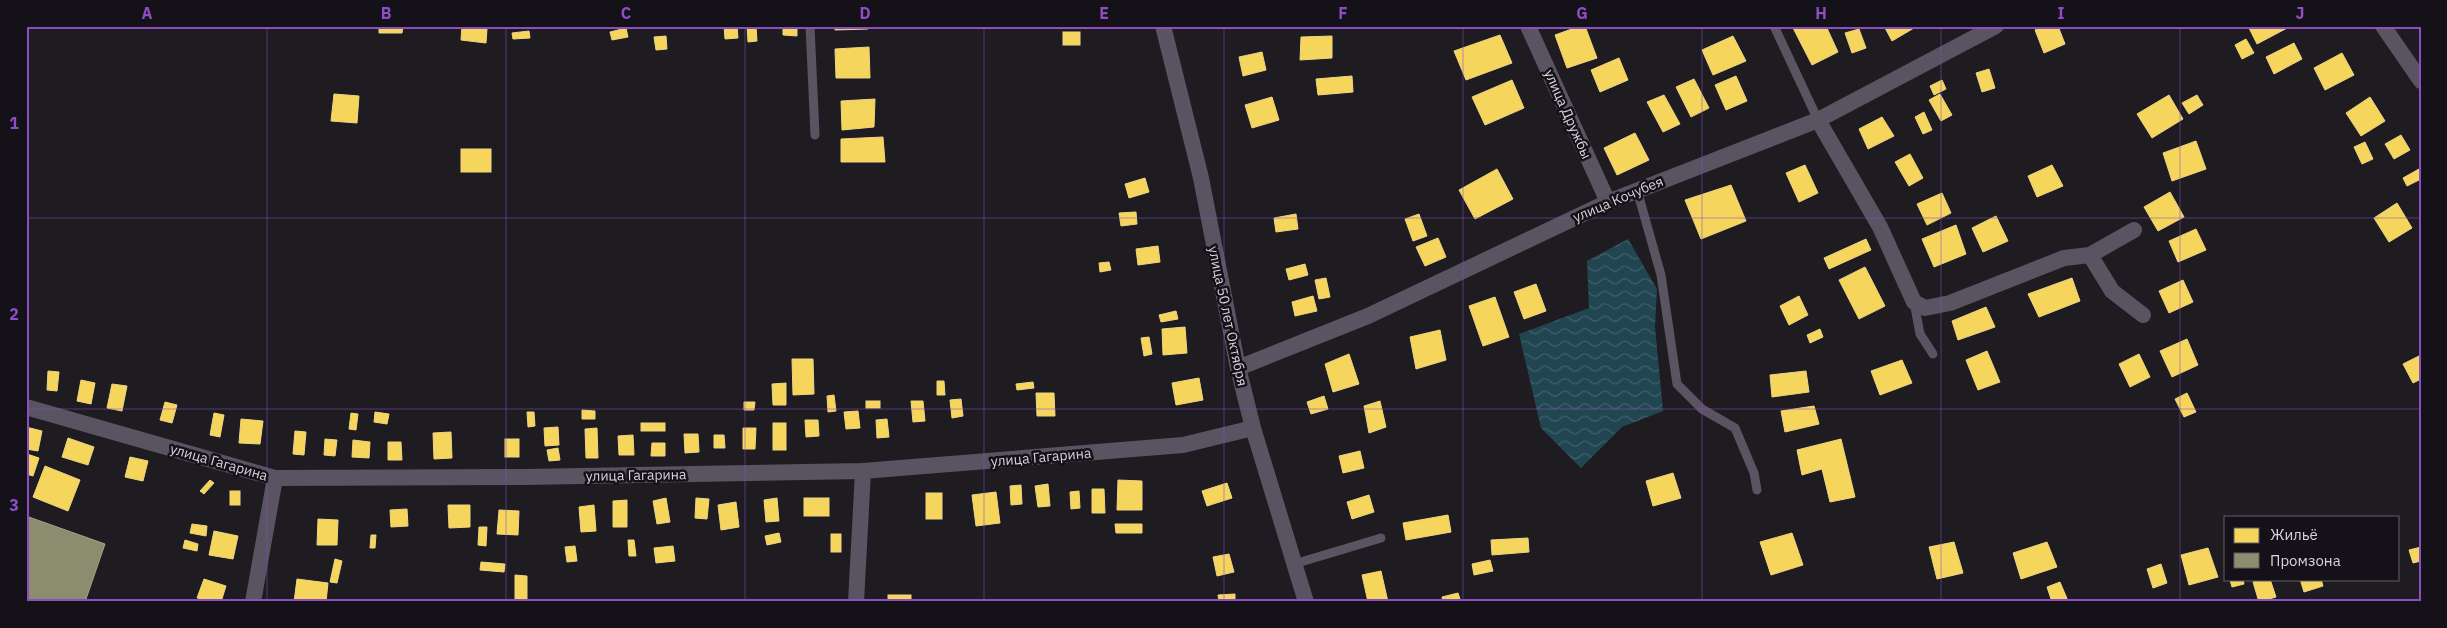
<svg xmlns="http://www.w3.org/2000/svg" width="2447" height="628" font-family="'IBM Plex Sans',sans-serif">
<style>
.water{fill:url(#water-waves)}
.homes{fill:#f6d55c;stroke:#edd582}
.industry{fill:#8c8c6e;stroke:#a2a28e}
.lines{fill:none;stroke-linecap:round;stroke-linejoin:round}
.lane{stroke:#595362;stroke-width:9}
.street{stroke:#595362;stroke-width:16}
.grid{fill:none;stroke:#8d4ec4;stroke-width:1;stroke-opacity:0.55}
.labels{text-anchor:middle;stroke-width:5;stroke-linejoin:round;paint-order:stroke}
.street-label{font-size:14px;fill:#d7d5da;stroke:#141118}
.neatline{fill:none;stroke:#8d4ec4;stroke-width:2}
.grid-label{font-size:16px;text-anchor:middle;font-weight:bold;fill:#8d4ec4}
</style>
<defs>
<pattern id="water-waves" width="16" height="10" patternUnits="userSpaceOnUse" patternTransform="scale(1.25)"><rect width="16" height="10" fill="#214651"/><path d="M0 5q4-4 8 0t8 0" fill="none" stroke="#406069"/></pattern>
</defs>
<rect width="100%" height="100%" fill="#1e1c21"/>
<path class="water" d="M1628,239L1657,289L1655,327L1663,411L1622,427L1581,468L1541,428L1519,334L1589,308L1587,261Z"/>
<g class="homes">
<path d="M379,26H403L402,33H379Z"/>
<path d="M462,26L487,29L486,43L461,40Z"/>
<path d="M724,26H737L738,38L725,39Z"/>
<path d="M747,26H756L757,41L748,42Z"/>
<path d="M783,26H797V36L783,35Z"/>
<path d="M835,26H868V29L835,30Z"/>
<path d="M1580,26H1585L1597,58L1567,68L1555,35Z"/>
<path d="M1792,26H1826L1838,52L1812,65Z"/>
<path d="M1884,26H1913L1914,28L1892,41Z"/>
<path d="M2043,26H2058L2065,44L2044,53L2035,30Z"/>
<path d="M2248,26H2291L2257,44Z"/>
<path d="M626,28L628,37L612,40L610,32Z"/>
<path d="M1859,29L1866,48L1852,53L1845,33Z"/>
<path d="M529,31L530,38L513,39L512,33Z"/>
<rect x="1063" y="32" width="17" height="13"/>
<path d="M1500,35L1512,63L1466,80L1454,51Z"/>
<path d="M666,36L667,49L656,50L654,37Z"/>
<path d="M1332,36V58L1300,60L1301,37Z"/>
<path d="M1733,36L1746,61L1713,75L1702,50Z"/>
<path d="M2246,39L2254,53L2242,59L2235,45Z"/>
<path d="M2294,43L2302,59L2274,74L2266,57Z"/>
<path d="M869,47L870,78H836L835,49Z"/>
<path d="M1262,52L1266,70L1243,76L1239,57Z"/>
<path d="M2342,53L2354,75L2325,90L2314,68Z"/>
<path d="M1619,58L1628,80L1600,92L1591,70Z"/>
<path d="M1989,69L1995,88L1982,92L1976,73Z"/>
<path d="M1352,76L1353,92L1318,95L1316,79Z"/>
<path d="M1736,76L1747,101L1726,110L1715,85Z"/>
<path d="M1694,79L1709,108L1691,117L1676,87Z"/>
<path d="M1512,80L1524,108L1485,125L1472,97Z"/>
<path d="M1942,80L1946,89L1934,95L1930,86Z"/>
<path d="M334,94L359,96L357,123L331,121Z"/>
<path d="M1940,94L1952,115L1941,121L1929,100Z"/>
<path d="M1664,95L1680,124L1663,132L1647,102Z"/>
<path d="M2169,95L2183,119L2152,138L2137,114Z"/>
<path d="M2197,95L2203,105L2189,114L2182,103Z"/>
<path d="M1272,97L1279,120L1252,128L1245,105Z"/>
<path d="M2370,97L2385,121L2361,136L2346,113Z"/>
<path d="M875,99L874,127L842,130L841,101Z"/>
<path d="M1924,112L1932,130L1923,134L1915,117Z"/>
<path d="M1882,117L1894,136L1868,149L1859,129Z"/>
<path d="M1635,133L1649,160L1617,175L1604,148Z"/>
<path d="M2401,135L2410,150L2394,159L2385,144Z"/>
<path d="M883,137L885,162H841V139Z"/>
<path d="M2196,141L2206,169L2172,181L2163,153Z"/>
<path d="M2365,142L2373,159L2362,164L2354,147Z"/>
<rect x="461" y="149" width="30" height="23"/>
<path d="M1910,154L1923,178L1909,186L1895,162Z"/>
<path d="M1805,165L1818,193L1799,202L1786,173Z"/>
<path d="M2052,165L2063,186L2037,197L2028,176Z"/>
<path d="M1497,169L1513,199L1475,219L1459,190Z"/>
<path d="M2419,169L2421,179L2407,186L2403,178Z"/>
<path d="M1145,178L1149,192L1129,198L1125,184Z"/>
<path d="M1731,185L1746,221L1701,239L1685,200Z"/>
<path d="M2170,192L2184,217L2158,231L2144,207Z"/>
<path d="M1942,193L1951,213L1927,225L1917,204Z"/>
<path d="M2397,203L2412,228L2389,242L2374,218Z"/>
<path d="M1136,212L1137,224L1121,226L1119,213Z"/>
<path d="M1296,214L1298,229L1276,232L1274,218Z"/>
<path d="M1419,214L1427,236L1413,241L1405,219Z"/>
<path d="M1996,216L2008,241L1983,252L1972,228Z"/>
<path d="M1956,225L1966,254L1934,267L1922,239Z"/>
<path d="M2196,229L2206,250L2178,262L2169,241Z"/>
<path d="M1438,238L1446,257L1425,266L1416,247Z"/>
<path d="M1866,239L1871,250L1829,269L1824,258Z"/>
<path d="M1158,246L1160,262L1138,265L1136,249Z"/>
<path d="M1109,262L1111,270L1100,272L1099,263Z"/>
<path d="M1305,264L1308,275L1289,280L1286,269Z"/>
<path d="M1865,267L1885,306L1859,319L1839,280Z"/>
<path d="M1326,278L1330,297L1319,299L1315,280Z"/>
<path d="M2072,278L2080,301L2039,317L2028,294Z"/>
<path d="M2183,280L2193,302L2169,313L2159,291Z"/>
<path d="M1536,284L1546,311L1524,319L1514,292Z"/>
<path d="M1313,296L1317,311L1295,316L1292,302Z"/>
<path d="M1799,296L1808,315L1789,325L1780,306Z"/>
<path d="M1495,297L1509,337L1483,346L1469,306Z"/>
<path d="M1986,307L1995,327L1958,340L1952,321Z"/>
<path d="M1176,311L1178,319L1161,322L1159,315Z"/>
<path d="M1185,327L1187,353L1163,355L1162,329Z"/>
<path d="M1820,329L1823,337L1810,343L1807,335Z"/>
<path d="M1440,330L1446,360L1416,369L1410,337Z"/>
<path d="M1149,337L1152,354L1144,356L1141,338Z"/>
<path d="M2187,339L2198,365L2172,377L2160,351Z"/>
<path d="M1987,351L2000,382L1978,390L1966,360Z"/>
<path d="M1349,354L1359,384L1333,392L1325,364Z"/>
<path d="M2139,354L2150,377L2130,387L2119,364Z"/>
<path d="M2421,355V379L2413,383L2403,364Z"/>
<path d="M792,359H813L814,394L793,395Z"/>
<path d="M1902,360L1912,383L1880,395L1871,371Z"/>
<path d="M48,371L59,372L57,391L47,390Z"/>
<path d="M1806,371L1809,392L1772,397L1770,375Z"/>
<path d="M1199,378L1203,400L1176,405L1172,383Z"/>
<path d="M81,380L95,383L91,404L77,401Z"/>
<path d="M937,381H944L945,395H937Z"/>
<path d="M1033,382L1034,388L1017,390L1016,384Z"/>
<path d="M786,383V405H773L772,384Z"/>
<path d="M112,384L127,386L122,411L107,408Z"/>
<path d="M1036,393H1054L1055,416H1037Z"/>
<path d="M2187,393L2196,412L2184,417L2175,399Z"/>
<path d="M834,395L836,411L828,412L827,396Z"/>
<path d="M1324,396L1328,409L1311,414L1307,402Z"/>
<path d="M961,399L963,416L952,418L950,400Z"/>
<rect x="866" y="401" width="14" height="7"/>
<path d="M911,401H923L925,421L913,422Z"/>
<path d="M1380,401L1386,427L1369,433L1364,406Z"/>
<path d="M165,402L177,405L172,423L160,420Z"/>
<path d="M744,402H755L754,410H744Z"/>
<path d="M1814,406L1819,424L1785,432L1781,411Z"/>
<path d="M582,410L595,411V419H582Z"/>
<path d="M858,411L860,428L846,429L844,412Z"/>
<path d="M375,412L389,414L387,424L374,422Z"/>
<path d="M527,412H534L535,426L528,427Z"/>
<path d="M214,413L224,415L220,437L210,435Z"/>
<path d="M351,413L358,414L356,430L349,429Z"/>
<path d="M241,419L263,421L260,444L239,443Z"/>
<path d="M887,419L889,437L877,438L876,420Z"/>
<path d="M805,420H818L819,436L806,437Z"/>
<rect x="641" y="423" width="24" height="8"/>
<rect x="773" y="423" width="13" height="27"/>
<path d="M26,427L42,431L38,451L26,449Z"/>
<path d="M558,427L559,445L545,446L544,428Z"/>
<path d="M597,428L598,458H586L585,429Z"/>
<path d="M743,428H756L755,449H743Z"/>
<path d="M295,431L306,432L304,455L293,454Z"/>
<path d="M451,432L452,458L434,459L433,433Z"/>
<path d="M684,434H698L699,452L685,453Z"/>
<path d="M633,435L634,455H619L618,436Z"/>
<path d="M714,435H724L725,448H714Z"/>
<path d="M68,438L94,447L88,465L62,457Z"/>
<path d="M325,439L337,440L335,456L324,455Z"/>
<rect x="505" y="439" width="14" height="18"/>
<path d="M1841,439L1855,497L1830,502L1822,469L1802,475L1797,450Z"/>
<path d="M353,440L370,442L369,458L352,457Z"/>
<path d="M388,442H401L402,460H388Z"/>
<path d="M652,443H665V456H651Z"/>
<path d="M558,448L560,460L549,461L547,450Z"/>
<path d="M1360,451L1364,468L1343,473L1339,456Z"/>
<path d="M27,454L39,458L33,476L26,474Z"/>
<path d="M130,457L148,461L143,481L125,477Z"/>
<path d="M45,466L80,480L68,511L33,497Z"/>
<path d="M1673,473L1681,498L1653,506L1646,481Z"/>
<path d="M210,480L214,483L204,494L200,491Z"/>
<path d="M1118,480L1142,481V510H1117Z"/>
<path d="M1227,483L1232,498L1207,506L1202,491Z"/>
<path d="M1048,484L1050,506L1038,507L1035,486Z"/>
<path d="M1021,485L1022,504L1011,505L1010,486Z"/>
<path d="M1092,489H1104L1105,513H1092Z"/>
<rect x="230" y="491" width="10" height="14"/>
<path d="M1079,491L1080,508L1071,509L1070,492Z"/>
<path d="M996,492L1000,523L976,526L972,495Z"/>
<rect x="926" y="493" width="16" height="26"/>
<path d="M1369,495L1374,512L1352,519L1347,502Z"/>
<path d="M666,498L670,522L657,524L653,501Z"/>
<path d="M696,498L709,499L707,519L695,518Z"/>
<path d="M777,498L779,521L766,522L764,500Z"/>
<rect x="804" y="498" width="25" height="18"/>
<path d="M627,500V527H613V501Z"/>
<path d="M736,502L739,527L721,530L718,505Z"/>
<path d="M448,505H470V527L449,528Z"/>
<path d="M594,505L596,531L581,532L579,507Z"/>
<path d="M407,509L408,526L391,527L390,510Z"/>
<path d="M499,510L519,511L518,535L497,534Z"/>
<path d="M1448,515L1451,532L1406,540L1403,523Z"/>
<path d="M318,519L338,520L337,545H317Z"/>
<path d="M192,524L207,526L206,536L190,533Z"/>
<path d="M1115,524H1142V533H1116Z"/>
<path d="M479,527H487L486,546L478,545Z"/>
<path d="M214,531L238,536L233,559L209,555Z"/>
<path d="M779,533L781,542L767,545L765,536Z"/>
<path d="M1792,533L1803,565L1771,575L1760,542Z"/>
<rect x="831" y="534" width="10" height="18"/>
<path d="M371,535H376L375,548H370Z"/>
<path d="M1528,538L1529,552L1492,555L1491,540Z"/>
<path d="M185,540L198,544L197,551L183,548Z"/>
<path d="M628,540H634L636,556H629Z"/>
<path d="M1954,542L1963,573L1937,579L1929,547Z"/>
<path d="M2047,542L2057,567L2021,579L2013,553Z"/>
<path d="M575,546L577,561L567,562L565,547Z"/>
<path d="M673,546L675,561L656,563L654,548Z"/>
<path d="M2421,547V561L2413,563L2409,550Z"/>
<path d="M2208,548L2218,577L2189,585L2181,555Z"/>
<path d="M1229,554L1234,572L1217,576L1213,557Z"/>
<path d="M335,559L342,561L337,583L330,582Z"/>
<path d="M1490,560L1493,571L1474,575L1472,564Z"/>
<path d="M481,562L505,564L504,572L480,570Z"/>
<path d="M2161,564L2167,583L2153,588L2147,569Z"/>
<path d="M1381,571L1388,602H1368L1362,575Z"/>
<path d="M515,575L527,576V601H515Z"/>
<path d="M204,579L226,586L221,602L197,598Z"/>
<path d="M297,579L328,583L326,602H294Z"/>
<path d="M2243,579L2244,584L2232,587L2230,580Z"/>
<path d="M2262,579H2270L2276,597L2259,602L2253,582Z"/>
<path d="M2300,579H2321L2323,586L2304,592Z"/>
<path d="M2060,582L2068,601L2052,602L2047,587Z"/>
<path d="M1458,593L1461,602H1443L1442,597Z"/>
<path d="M1235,594V600L1219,602L1218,595Z"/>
<rect x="888" y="595" width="23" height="7"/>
</g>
<path class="industry" d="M26,516L105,544L85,602H26Z"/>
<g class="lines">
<g class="lane">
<path d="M810,26L815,135"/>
<path d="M1774,26L1818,120"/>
<path d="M1637,190L1661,275L1677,384L1702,409L1735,428L1754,473L1757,490"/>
<path d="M1914,302L1920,334L1933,354"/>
<path d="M1294,564L1381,538"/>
</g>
<g class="street">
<path d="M1163,26L1201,178L1238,368L1253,428L1306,602"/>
<path d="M1528,26L1608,202"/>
<path d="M2383,26L2421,81"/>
<path d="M1818,120L1880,227L1914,302L1925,308L1950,303L2064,258L2090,255L2134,230"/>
<path d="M2090,255L2112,291L2143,315"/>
<path d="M1238,368L1368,316L1608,202L1818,120L1996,26"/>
<path d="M26,407L275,478L525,477L863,471L1183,445L1253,428"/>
<path d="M253,602L275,478"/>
<path d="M856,602L863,471"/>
</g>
</g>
<path class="grid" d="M267,26V602M506,26V602M745,26V602M984,26V602M1224,26V602M1463,26V602M1702,26V602M1941,26V602M2180,26V602M26,218H2421M26,409H2421"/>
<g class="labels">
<g class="street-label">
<text transform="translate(1568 114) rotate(66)" y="5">улица Дружбы</text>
<text transform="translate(1618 199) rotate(-23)" y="5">улица Кочубея</text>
<text transform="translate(1228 316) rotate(78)" y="5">улица 50 лет Октября</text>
<text transform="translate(1041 457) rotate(-5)" y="5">улица Гагарина</text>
<text transform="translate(219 462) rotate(16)" y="5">улица Гагарина</text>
<text transform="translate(636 475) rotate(-1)" y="5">улица Гагарина</text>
</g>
</g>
<rect width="2447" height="628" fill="none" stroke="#141118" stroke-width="55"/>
<rect x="2224" y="516" width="175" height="65" fill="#141118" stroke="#625f66"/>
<rect x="2234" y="528" width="25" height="15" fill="#f6d55c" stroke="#625f66"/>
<text x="2270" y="540" font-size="15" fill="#d7d5da">Жильё</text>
<rect x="2234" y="553" width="25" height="15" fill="#8c8c6e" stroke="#625f66"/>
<text x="2270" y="566" font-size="15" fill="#d7d5da">Промзона</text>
<rect x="28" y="28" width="2392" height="572" class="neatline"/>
<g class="grid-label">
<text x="147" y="19">A</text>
<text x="386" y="19">B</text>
<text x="626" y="19">C</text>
<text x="865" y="19">D</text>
<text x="1104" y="19">E</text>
<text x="1343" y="19">F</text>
<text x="1582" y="19">G</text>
<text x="1821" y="19">H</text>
<text x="2061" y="19">I</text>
<text x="2300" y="19">J</text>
<text x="14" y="129">1</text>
<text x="14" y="320">2</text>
<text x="14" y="511">3</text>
</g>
</svg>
